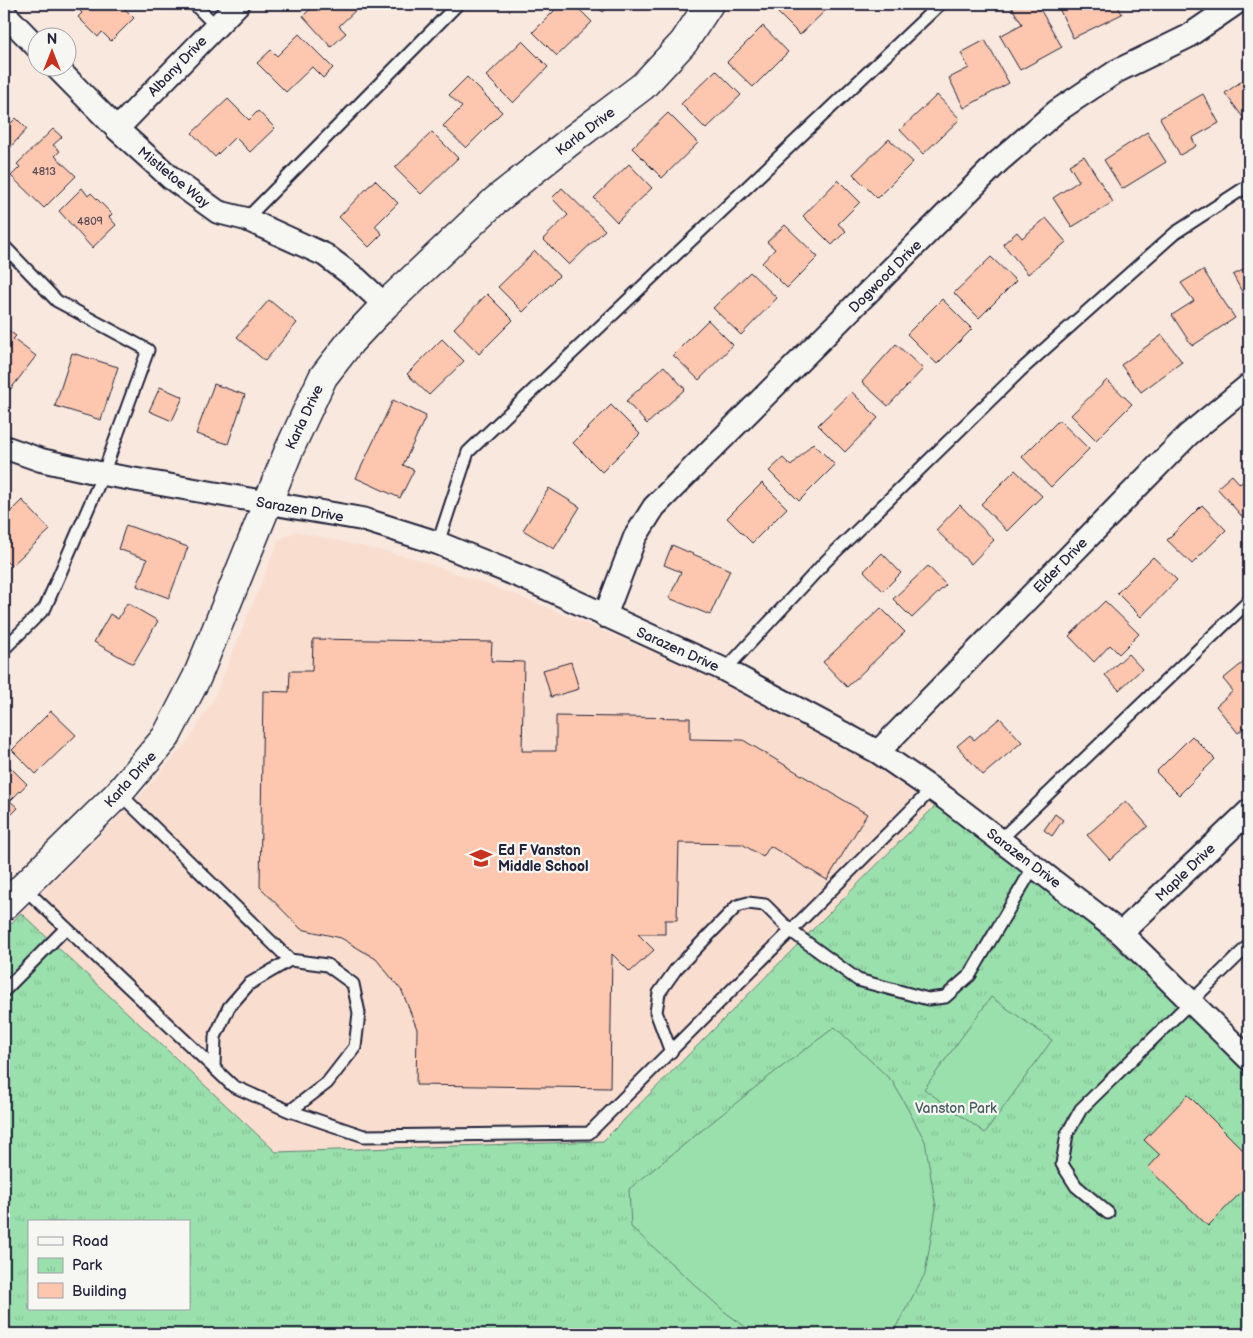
<svg xmlns="http://www.w3.org/2000/svg" width="1253" height="1338" font-family="'Balsamiq Sans',sans-serif">
<style>
.built{fill:#f9ded0}
.park{fill:url(#park-tufts);stroke:#5e8174;fill-rule:evenodd}
.pitch{fill:#9ae0ac;stroke:#5e8174}
.building{fill:#fcc7ae;stroke:#22223b}
.lines{fill:none;stroke-linecap:round;stroke-linejoin:round}
.service-casing{stroke:#22223b;stroke-width:15}
.minor-casing{stroke:#22223b;stroke-width:26}
.tertiary-casing{stroke:#22223b;stroke-width:31}
.service{stroke:#f6f6f2;stroke-width:11}
.minor{stroke:#f6f6f2;stroke-width:22}
.tertiary{stroke:#f6f6f2;stroke-width:28}
.labels{text-anchor:middle;stroke-width:4.5;stroke-linejoin:round;paint-order:stroke}
.number-label{font-size:11px;fill:#584b58}
.street-label{font-size:14px;fill:#22223b;stroke:#f6f6f2}
.poi-label{font-size:14px;font-weight:bold;fill:#22223b;stroke:#f6f6f2;text-anchor:start}
.park-label{font-size:14px;fill:#465b5d;stroke:#f6f6f2}
</style>
<defs>
<pattern id="park-tufts" width="24" height="20" patternUnits="userSpaceOnUse" patternTransform="scale(1.25)"><rect width="24" height="20" fill="#9ae0ac"/><path d="M3 7l-1-3M5 7V3M7 7l1-3M15 17l-1-3M17 17v-4M19 17l1-3" fill="none" stroke="#84c095"/></pattern>
</defs>
<rect width="100%" height="100%" fill="#f8e8de"/>
<filter id="ink" filterUnits="userSpaceOnUse"><feTurbulence type="fractalNoise" baseFrequency=".02" numOctaves="2"/><feDisplacementMap in="SourceGraphic" scale="10" xChannelSelector="R" yChannelSelector="G"/><feConvolveMatrix kernelMatrix="1 2 1 2 8 2 1 2 1" color-interpolation-filters="sRGB"/></filter>
<g filter="url(#ink)">
<path class="built" d="M295,531L413,558L517,595L757,695L939,802L603,1141L276,1152L21,913L141,795L190,738L213,700L279,540Z"/>
<path class="park" d="M939,802L1067,905L1150,977L1249,1075V1334H4V931L21,913L276,1152L603,1141ZM29,1222H189V1309H29Z"/>
<g class="pitch">
<path d="M991,997L1052,1040L985,1133L924,1089Z"/>
<path d="M835,1027L893,1082L925,1141L936,1208L925,1274L892,1334H755L725,1312L631,1227L629,1189L767,1078Z"/>
</g>
<g class="building">
<path d="M76,4H127L123,7L134,18L111,41L102,32L98,37L78,17L82,13L74,5Z"/>
<path d="M316,4H359L361,5L339,26L346,33L331,47L303,16Z"/>
<path d="M561,4H574L592,22L557,56L533,32Z"/>
<path d="M594,4H612L603,12Z"/>
<path d="M785,4H832L800,35L777,12Z"/>
<path d="M1019,4H1037L1062,47L1020,70L1000,36L1022,24L1012,8Z"/>
<path d="M1057,4H1117L1122,14L1073,38Z"/>
<path d="M763,26L788,52L753,87L727,62Z"/>
<path d="M299,34L333,68L323,78L312,67L286,92L257,63L271,50L277,56Z"/>
<path d="M985,40L1009,83L964,108L949,78L969,68L961,53Z"/>
<path d="M522,41L548,67L513,103L486,76Z"/>
<path d="M716,70L741,95L706,129L681,104Z"/>
<path d="M1249,76V118L1245,120L1225,93Z"/>
<path d="M467,77L502,112L466,148L443,126L462,107L449,95Z"/>
<path d="M1203,94L1219,123L1192,138L1196,146L1180,155L1160,118Z"/>
<path d="M937,95L960,119L923,154L900,130Z"/>
<path d="M228,99L249,120L258,111L275,128L250,152L235,137L215,157L192,133Z"/>
<path d="M668,113L698,143L662,178L632,148Z"/>
<path d="M16,118L27,129L4,154V122L8,126Z"/>
<path d="M53,129L62,137L53,145L60,151L55,156L76,176L44,208L11,176L20,167L17,164Z"/>
<path d="M432,132L458,158L421,194L395,168Z"/>
<path d="M1147,132L1166,162L1122,189L1104,160Z"/>
<path d="M889,139L913,162L877,198L853,174Z"/>
<path d="M1084,156L1113,202L1072,227L1053,198L1079,181L1069,165Z"/>
<path d="M629,164L652,188L617,222L594,198Z"/>
<path d="M375,180L398,203L375,226L382,234L369,247L339,217Z"/>
<path d="M838,180L860,202L838,224L846,231L832,245L803,216Z"/>
<path d="M82,188L88,196L91,193L112,214L109,217L116,225L92,248L59,211Z"/>
<path d="M562,188L605,230L569,265L543,239L568,215L552,198Z"/>
<path d="M1046,218L1066,242L1028,274L1003,244L1017,232L1022,238Z"/>
<path d="M785,225L818,257L787,288L762,263L775,249L767,242Z"/>
<path d="M535,251L559,276L523,312L498,287Z"/>
<path d="M991,257L1016,281L979,318L954,293Z"/>
<path d="M1249,267V305L1233,275Z"/>
<path d="M1203,270L1235,318L1192,346L1172,315L1194,301L1181,283Z"/>
<path d="M750,272L777,298L741,335L713,308Z"/>
<path d="M487,294L513,320L479,354L454,328Z"/>
<path d="M942,299L972,329L937,364L907,334Z"/>
<path d="M269,300L297,323L265,361L237,337Z"/>
<path d="M708,320L733,345L699,380L673,355Z"/>
<path d="M4,327L16,336L13,339L36,356L10,390L4,385Z"/>
<path d="M1162,335L1182,362L1141,392L1121,365Z"/>
<path d="M442,339L464,361L429,395L407,374Z"/>
<path d="M896,344L923,369L888,406L862,382Z"/>
<path d="M72,353L118,367L101,420L55,406Z"/>
<path d="M664,366L685,389L647,424L626,401Z"/>
<path d="M1107,380L1132,404L1096,440L1071,415Z"/>
<path d="M214,384L245,395L228,444L196,434Z"/>
<path d="M160,387L183,397L172,421L149,411Z"/>
<path d="M852,392L878,418L845,452L818,425Z"/>
<path d="M393,400L426,416L403,465L414,470L400,498L356,478Z"/>
<path d="M611,405L640,434L602,472L573,443Z"/>
<path d="M1059,420L1089,449L1051,487L1022,457Z"/>
<path d="M813,443L835,465L799,501L769,471L783,458L791,466Z"/>
<path d="M1015,470L1042,496L1007,531L981,504Z"/>
<path d="M1232,475L1240,484L1249,476V518L1246,521L1217,488Z"/>
<path d="M762,483L787,508L752,543L727,518Z"/>
<path d="M549,488L580,507L554,549L523,530Z"/>
<path d="M22,500L50,530L11,566L4,559V518Z"/>
<path d="M960,505L994,540L971,564L936,530Z"/>
<path d="M1202,505L1226,530L1192,564L1167,540Z"/>
<path d="M126,525L188,547L169,598L137,586L147,559L118,549Z"/>
<path d="M672,545L730,570L710,615L669,598L681,572L664,565Z"/>
<path d="M882,553L901,573L883,591L864,571Z"/>
<path d="M1153,557L1177,580L1141,617L1117,593Z"/>
<path d="M928,566L946,585L912,618L893,599Z"/>
<path d="M1105,601L1139,634L1119,654L1110,645L1094,662L1069,636Z"/>
<path d="M127,603L158,621L133,664L94,642L110,614L118,619Z"/>
<path d="M881,608L905,632L847,687L823,662Z"/>
<path d="M313,639L492,642L491,661L524,662L522,751H556V716L690,718V739L743,740L867,814L827,880L770,846L763,857L742,844L679,843L677,920H665V934H638L654,950L630,972L612,954L610,1088L416,1085L417,1029L402,991L376,959L341,938L301,929L260,887L263,691L289,692L290,671H312Z"/>
<path d="M1128,654L1142,669L1119,690L1105,675Z"/>
<path d="M571,662L579,689L551,697L543,670Z"/>
<path d="M1244,662L1249,668V724L1238,733L1216,706L1233,691L1223,679Z"/>
<path d="M51,711L76,735L36,774L12,750Z"/>
<path d="M1000,718L1022,742L983,775L957,746L970,735L974,740Z"/>
<path d="M1192,736L1215,759L1179,795L1156,772Z"/>
<path d="M4,761L27,784L10,801L18,808L4,822Z"/>
<path d="M1126,801L1148,826L1110,860L1087,835Z"/>
<path d="M1055,814L1063,820L1052,836L1044,830Z"/>
<path d="M1188,1095L1249,1156V1184L1208,1226L1148,1168L1160,1155L1144,1140Z"/>
</g>
<g class="lines">
<g class="service-casing">
<g id="service">
<path d="M194,4L216,26"/>
<path d="M246,219L458,4"/>
<path d="M4,246L57,301L148,350L103,474L45,608L4,649"/>
<path d="M438,543L468,452L940,4"/>
<path d="M725,670L826,561L1020,371L1175,233L1249,185"/>
<path d="M119,793L290,960L327,965L353,984L359,1013L355,1047L327,1083L290,1111"/>
<path d="M1000,840L1249,601"/>
<path d="M23,887L233,1086L287,1110L364,1136L589,1133L932,789"/>
<path d="M4,991L66,928"/>
<path d="M671,1052L656,1012L659,993L676,969L737,906L748,903L765,905L791,931L858,980L928,999L945,997L970,975L1034,866"/>
<path d="M214,1067L215,1037L229,1007L249,984L290,960"/>
<path d="M1108,1213L1076,1186L1062,1164L1067,1134L1081,1109L1249,945"/>
</g>
</g>
<g class="minor-casing">
<g id="minor">
<path d="M4,13L38,48"/>
<path d="M57,68L117,129L171,178L218,212L246,219L325,255L357,279L385,305"/>
<path d="M117,129L238,4"/>
<path d="M4,447L41,460L103,474L362,519L438,543L524,578L725,670L878,752L945,798L1121,933L1249,1059"/>
<path d="M605,616L635,537L654,507L998,162L1057,111L1117,71L1187,37L1235,4"/>
<path d="M878,752L1188,435L1249,385"/>
<path d="M1121,933L1249,811"/>
</g>
</g>
<g class="tertiary-casing">
<path id="tertiary" d="M4,906L119,793L166,737L197,677L289,450L323,377L351,341L385,305L496,200L573,139L643,86L684,42L709,4"/>
</g>
<use href="#service" class="service"/>
<use href="#minor" class="minor"/>
<use href="#tertiary" class="tertiary"/>
</g>
</g>
<defs>
<g id="school-bare" transform="scale(1.725)"><path d="M0-5L7-2L0 1L-7-2ZM-4 1L0 2.5L4 1V4Q0 6-4 4Z" fill="#c8321e" stroke="#f6f6f2" stroke-width="2.5" paint-order="stroke"/></g>
</defs>
<g fill-rule="evenodd">
<use href="#school-bare" x="481" y="858"/>
</g>
<g class="labels">
<g class="number-label">
<text x="44" y="175">4813</text>
<text x="90" y="225">4809</text>
</g>
<g class="street-label">
<text transform="translate(177 66) rotate(-46)" y="5">Albany Drive</text>
<text transform="translate(585 131) rotate(-37)" y="5">Karla Drive</text>
<text transform="translate(174 177) rotate(39)" y="5">Mistletoe Way</text>
<text transform="translate(885 276) rotate(-45)" y="5">Dogwood Drive</text>
<text transform="translate(304 417) rotate(-65)" y="5">Karla Drive</text>
<text transform="translate(300 509) rotate(10)" y="5">Sarazen Drive</text>
<text transform="translate(1060 565) rotate(-46)" y="5">Elder Drive</text>
<text transform="translate(678 649) rotate(24)" y="5">Sarazen Drive</text>
<text transform="translate(130 779) rotate(-48)" y="5">Karla Drive</text>
<text transform="translate(1024 858) rotate(37)" y="5">Sarazen Drive</text>
<text transform="translate(1185 872) rotate(-44)" y="5">Maple Drive</text>
</g>
<g class="poi-label">
<text x="498" y="855">Ed F Vanston<tspan x="498" dy="16">Middle School</tspan></text>
</g>
<g class="park-label">
<text x="956" y="1113">Vanston Park</text>
</g>
</g>
<rect width="1253" height="1338" fill="none" stroke="#f6f6f2" stroke-width="20"/>
<rect x="10" y="10" width="1233" height="1318" fill="none" stroke="#22223b" stroke-width="2" filter="url(#ink)"/>
<rect x="28" y="1220" width="162" height="90" fill="#f6f6f2" stroke="#a1a1a9"/>
<rect x="38" y="1237" width="25" height="8" fill="#f6f6f2" stroke="#a1a1a9"/>
<text x="72" y="1246" font-size="15" fill="#22223b">Road</text>
<rect x="38" y="1258" width="25" height="15" fill="url(#park-tufts)" stroke="#a1a1a9"/>
<text x="72" y="1270" font-size="15" fill="#22223b">Park</text>
<rect x="38" y="1283" width="25" height="15" fill="#fcc7ae" stroke="#a1a1a9"/>
<text x="72" y="1296" font-size="15" fill="#22223b">Building</text>
<g transform="translate(52 52)"><circle r="24" fill="#f6f6f2" stroke="#a1a1a9"/>
<path d="M0-4L9 19L0 12L-9 19Z" fill="#c8321e"/>
<text y="-8" font-size="14" font-weight="bold" text-anchor="middle" fill="#22223b">N</text>
</g>
</svg>
